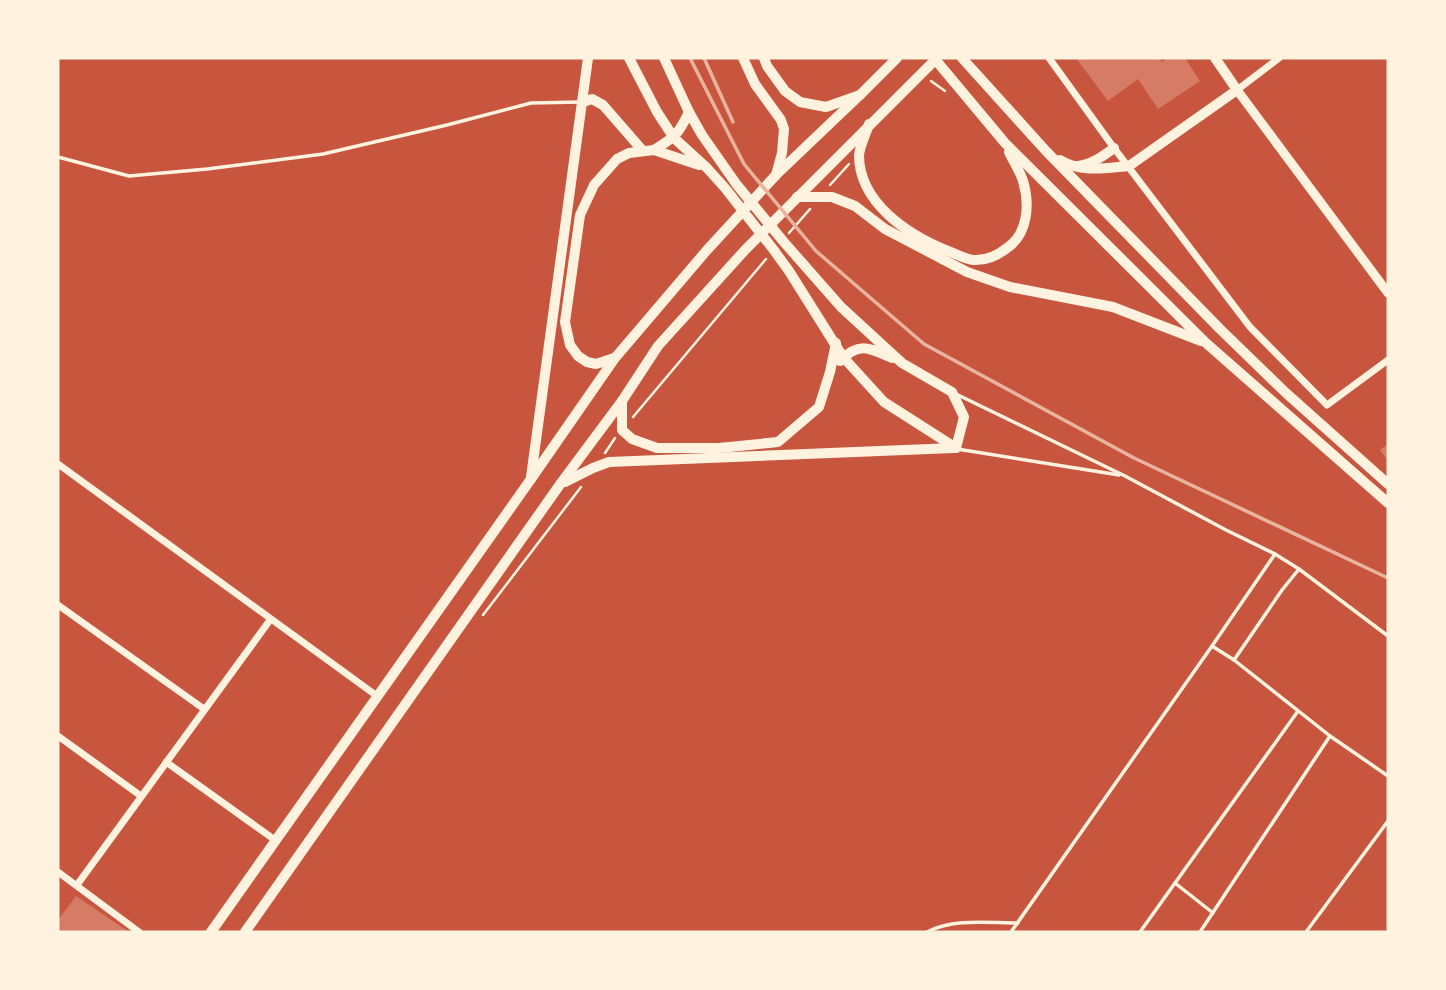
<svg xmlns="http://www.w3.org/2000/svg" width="1446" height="990" font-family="'Archivo Narrow',sans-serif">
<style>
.building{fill:#d67c66}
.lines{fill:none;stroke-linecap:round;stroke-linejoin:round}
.path{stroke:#fff3e0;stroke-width:2.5}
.service{stroke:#fff3e0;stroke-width:3.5}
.minor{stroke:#fff3e0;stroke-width:7}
.tertiary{stroke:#fff3e0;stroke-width:9}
.secondary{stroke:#fff3e0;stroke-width:10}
.trunk{stroke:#fff3e0;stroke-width:10}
.rail{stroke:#e9b49f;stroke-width:3.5}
</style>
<rect width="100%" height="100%" fill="#c8553d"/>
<g class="building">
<path d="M1076,58H1158L1162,62L1168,58H1185L1200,81L1158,109L1138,79L1108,101Z"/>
<path d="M1388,444V461L1380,450Z"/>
<path d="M76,896L129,932H58V920Z"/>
</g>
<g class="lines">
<g class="path">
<path d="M931,81L945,91"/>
<path d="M830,185L849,164"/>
<path d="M789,233L810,209"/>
<path d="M633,417L766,259"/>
<path d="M605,453L615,438"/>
<path d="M483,615L581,487"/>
</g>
<g class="service">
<path d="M58,157L129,176L207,169L323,154L447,125L531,103L581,102"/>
<path d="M958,395L1125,476L1226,530L1275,554L1299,569L1388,636"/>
<path d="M957,449L1119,475"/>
<path d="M1212,646L1234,660L1330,736L1388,776"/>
<path d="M1234,660L1282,590L1299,569"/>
<path d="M1175,883L1213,913"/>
<path d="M927,932C954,918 988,923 1018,923"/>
<path d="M1011,932L1212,646L1275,554"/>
<path d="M1140,932L1298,711"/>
<path d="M1200,932L1330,736"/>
<path d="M1306,932L1388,821"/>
</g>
<g class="minor">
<path d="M1049,58L1114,148L1250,327L1327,405L1388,360"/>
<path d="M1237,90L1279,58"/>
<path d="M58,464L377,696"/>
<path d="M58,605L204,709"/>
<path d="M58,736L141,796"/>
<path d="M166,762L275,840"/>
<path d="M58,872L139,932"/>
<path d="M77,885L270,620"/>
</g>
<path class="tertiary" d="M1237,90L1388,293"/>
<g class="secondary">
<path d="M629,58L657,112L674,138L707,168L725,188L773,249L789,271L843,357L884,402L956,448"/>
<path d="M664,58L689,112L702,135L737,185L783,241L841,307L902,363L952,392L964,417L956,448"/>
<path d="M583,102L592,99L603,105L643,151"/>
<path d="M654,150C675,137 678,135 689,112"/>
<path d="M1129,166L1237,90L1215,58"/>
<path d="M614,358L596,364L587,362L578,356L570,345L565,322L580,215L594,185L617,159L629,153L654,150L699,165"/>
<path d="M840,361C859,341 870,348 892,358"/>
<path d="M622,401V430L632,439L657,448H719L778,442L819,407L830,372L836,343"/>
<path d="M531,477L588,58"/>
<path d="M565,482L593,468L609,462L954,448"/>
<path d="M211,932L531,479L615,358L707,250L776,175L860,95L897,58"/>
<path d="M245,932L561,483L622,401L658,346L745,250L937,58"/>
</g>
<g class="trunk">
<path d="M743,58L755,84L781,120L784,129L782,153L776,175"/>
<path d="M764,58L767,66L785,91L800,102L826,107L860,95"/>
<path d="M934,58L1005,143L1206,343L1388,503"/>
<path d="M962,58L1046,151L1220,329L1286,393L1388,484"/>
<path d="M869,124C866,134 860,145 859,155C859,203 908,235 948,251C956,254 965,259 973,260C986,261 997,256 1007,248C1028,234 1030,204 1023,181C1020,171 1013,161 1009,152"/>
<path d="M1060,160C1082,173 1105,168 1129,166"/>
<path d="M1077,166C1091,165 1103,156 1114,148"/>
<path d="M797,197H832L855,206L885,229L967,272L1010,287L1113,307L1201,341"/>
</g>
<g class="rail">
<path d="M690,58L744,164L816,251L924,344L1134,458L1388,578"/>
<path d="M704,58L733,122"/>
</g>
</g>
<rect width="1446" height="990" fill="none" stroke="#fff3e0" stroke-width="119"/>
</svg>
